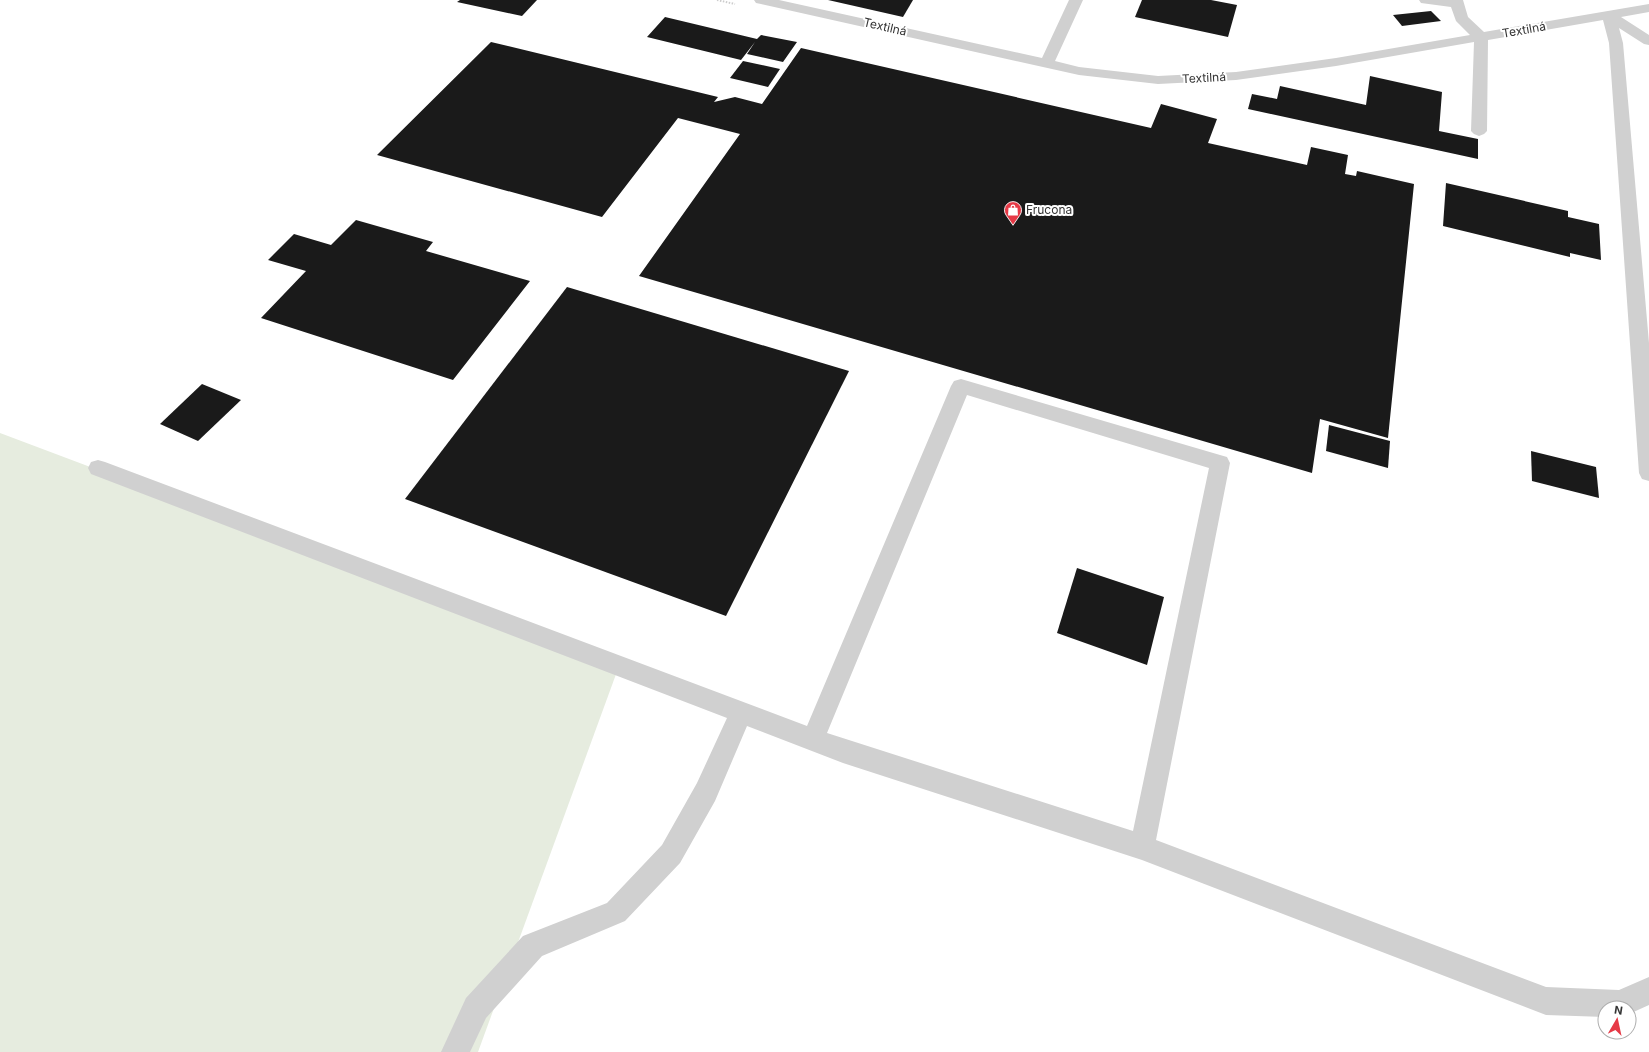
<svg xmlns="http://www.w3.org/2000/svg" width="1649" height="1052" font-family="Inter,sans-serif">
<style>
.green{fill:#e6ecdf}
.building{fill:#1a1a1a}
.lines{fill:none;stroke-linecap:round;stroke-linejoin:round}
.path{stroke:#cdcdcd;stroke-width:2;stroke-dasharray:1.5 1.5;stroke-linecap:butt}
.service{fill:#d0d0d0;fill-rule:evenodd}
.labels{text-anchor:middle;stroke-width:4;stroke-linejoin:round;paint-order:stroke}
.far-street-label{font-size:12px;fill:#333;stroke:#fff}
.far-poi-label{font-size:12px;fill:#333;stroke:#fff;text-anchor:start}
</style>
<rect width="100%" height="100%" fill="#fff"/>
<path class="green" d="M0,433L619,666L478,1052H0Z"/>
<g class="building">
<path d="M460,0H537L522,16L457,2Z"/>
<path d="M828,0H913L903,17Z"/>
<path d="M1142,0H1211L1237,5L1228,37L1135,17Z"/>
<path d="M1431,11L1441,21L1402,26L1393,15Z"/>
<path d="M665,17L757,39L761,35L797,42L783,62L747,54L755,42L741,60L647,37Z"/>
<path d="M491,42L718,97L714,102L735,97L762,104L801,48L1151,128L1161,104L1217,119L1208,143L1307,165L1311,147L1348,155L1345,174L1356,176L1357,171L1414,184L1388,438L1320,419L1312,473L639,276L740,134L678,118L602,217L377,155Z"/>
<path d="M743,61L780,69L768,87L730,78Z"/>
<path d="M1370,76L1442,92L1439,131L1478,139V159L1248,109L1252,94L1277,99L1280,86L1366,105Z"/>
<path d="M1446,183L1568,211V217L1599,224L1601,260L1570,253V257L1443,226Z"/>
<path d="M356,220L433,242L426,251L530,281L453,380L261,318L306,271L268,260L294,234L331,245Z"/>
<path d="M567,287L849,371L726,616L405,499Z"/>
<path d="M202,384L241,400L198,441L160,424Z"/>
<path d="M1329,425L1390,441L1388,468L1326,451Z"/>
<path d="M1531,451L1596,467L1599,498L1532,481Z"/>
<path d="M1077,568L1164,597L1147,665L1057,633Z"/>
</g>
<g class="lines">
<path class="path" d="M717,0L735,4"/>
<g class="service">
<path d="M754,0H779L1042,58L1069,0H1083L1055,61L1079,67L1158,76L1236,72L1336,58L1470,35L1456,21L1451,7L1421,3L1419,0H1463L1468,17L1484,32L1649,4V12L1621,17L1649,35V45L1644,44L1619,28L1623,43L1649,343V481L1642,479L1639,473L1609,43L1603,20L1488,40L1487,131L1484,134L1479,136L1474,134L1471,131L1474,42L1336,66L1236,80L1158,84L1079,75L761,4L756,3Z"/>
<path d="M961,379L1220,455L1227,457L1230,463L1156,840L1546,987L1619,990L1649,977V1005L1629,1014V1008H1605V1017L1546,1015L1142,860L843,763L747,726L715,801L680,863L625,921L542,956L486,1018L470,1052H441L466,998L523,936L607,903L662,845L697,783L727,718L91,474L88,468L91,462L98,460L105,462L807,726L951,386L954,381ZM967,395L1209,468L1133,831L827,733Z"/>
</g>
</g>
<defs>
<g id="shop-pin" transform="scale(0.9)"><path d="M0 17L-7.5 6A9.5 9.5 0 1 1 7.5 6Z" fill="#e63946" stroke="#fff"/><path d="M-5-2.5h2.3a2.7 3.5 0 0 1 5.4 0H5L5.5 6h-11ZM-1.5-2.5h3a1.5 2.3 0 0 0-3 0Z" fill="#fff"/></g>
</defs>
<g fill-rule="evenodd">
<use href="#shop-pin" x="1013" y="210"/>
</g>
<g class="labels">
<g class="far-street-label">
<text transform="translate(885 27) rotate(13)" y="4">Textilná</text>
<text transform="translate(1524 30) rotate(-10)" y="4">Textilná</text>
<text transform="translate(1204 78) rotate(-3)" y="4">Textilná</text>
</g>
<g class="far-poi-label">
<text x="1026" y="214">Frucona</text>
</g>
</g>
<g transform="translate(1617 1020) rotate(9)"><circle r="19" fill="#ffffff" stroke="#adadad"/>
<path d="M0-3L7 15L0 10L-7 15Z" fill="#e63946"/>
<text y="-6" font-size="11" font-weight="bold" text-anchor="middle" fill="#333333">N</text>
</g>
</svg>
